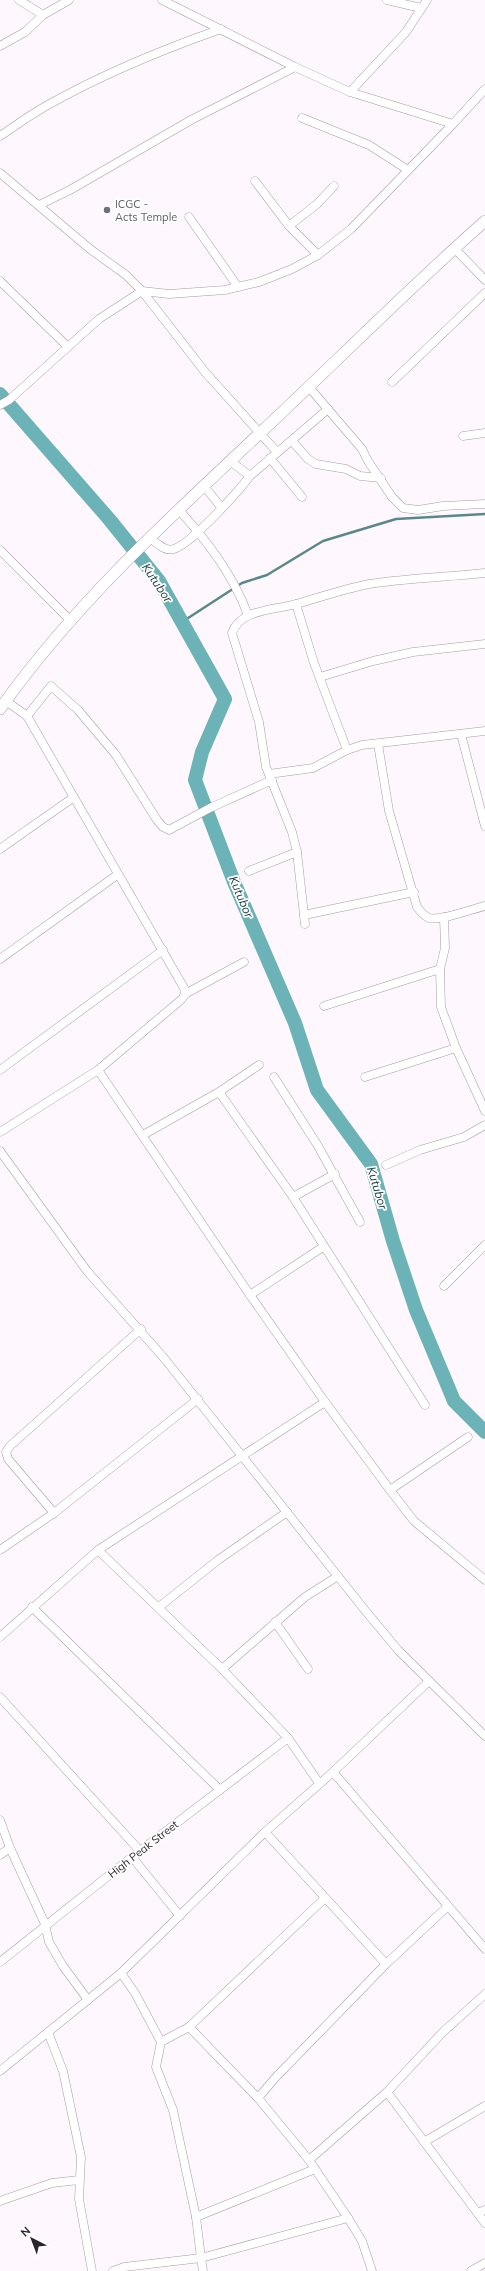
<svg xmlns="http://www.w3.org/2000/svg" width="485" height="2271" font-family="Mulish,sans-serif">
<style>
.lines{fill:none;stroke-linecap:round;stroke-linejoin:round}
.stream{stroke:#58888d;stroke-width:2.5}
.river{stroke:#6bb3b7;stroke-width:14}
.street-casing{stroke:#a89aa6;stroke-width:9}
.secondary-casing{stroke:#a89aa6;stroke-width:12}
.street{stroke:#fff;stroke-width:8}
.secondary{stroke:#fff;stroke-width:11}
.worship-dot{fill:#6b7280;stroke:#fff;stroke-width:1.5}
.labels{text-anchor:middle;stroke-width:3.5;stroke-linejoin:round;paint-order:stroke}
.worship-label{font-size:11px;fill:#5b616d;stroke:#fff;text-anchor:start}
.street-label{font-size:11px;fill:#2a252a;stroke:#fff}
.water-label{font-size:12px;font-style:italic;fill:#1d4143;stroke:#fff}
</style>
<rect width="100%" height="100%" fill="#fef8fe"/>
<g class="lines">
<path class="stream" d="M182,622L242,583L267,575L323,541L396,519L485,514"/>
<path class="river" d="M0,394L109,519L159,581L225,699L202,752L195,780L234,882L295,1023L317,1090L371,1164L393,1241L416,1310L454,1401L485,1432"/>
<g class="street-casing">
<g id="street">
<path d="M19,0L43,15"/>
<path d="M162,0L295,67L350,92L453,124"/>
<path d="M387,0L421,8"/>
<path d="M0,46L25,32L43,15L69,0"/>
<path d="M350,92L406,32L427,0"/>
<path d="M302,118L369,145L408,170"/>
<path d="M0,136C15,126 30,115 46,106C101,75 161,50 221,29"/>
<path d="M0,173L90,249L126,275L142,291L205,372L277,452"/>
<path d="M255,181L289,226L318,255"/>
<path d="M39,205L70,190L191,120L295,67"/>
<path d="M189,217L238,287"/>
<path d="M289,226L317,204L334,186"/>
<path d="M455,249L485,280"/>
<path d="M0,281L67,346"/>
<path d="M392,382L485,293"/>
<path d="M308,386L362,449L368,461L392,497L403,508L418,510L443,506L485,504"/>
<path d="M0,405L9,400L99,319L142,291L169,294L225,290L259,282L292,269L318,255L351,229L453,124L485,89"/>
<path d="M463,436L485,433"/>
<path d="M292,441L308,459L316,464L346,469L360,476L381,478"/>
<path d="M270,458L302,497"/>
<path d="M250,476L328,409"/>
<path d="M204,486L221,507"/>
<path d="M179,510C208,542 233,575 248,615"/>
<path d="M150,538C157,543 165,552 174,549C192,543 237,493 250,476L230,461"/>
<path d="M0,550L70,620"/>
<path d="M296,604L314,663L347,750"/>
<path d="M320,677L373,661L413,652L485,644"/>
<path d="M6,701L27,716L184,988L185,994"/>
<path d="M27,716L51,686L78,710L116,755L157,820L163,827L169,830L210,808L272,780"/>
<path d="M461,734L485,826"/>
<path d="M378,744L389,811L417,907C420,911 424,916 429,918C441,921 472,909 485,906"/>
<path d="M269,774L313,768L347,750L362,745L485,731"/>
<path d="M0,849L74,797"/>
<path d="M249,871L297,852"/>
<path d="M304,915L414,892"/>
<path d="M444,917L445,948L440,969L441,1007L456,1048L485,1111"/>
<path d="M305,924L297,852L292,832L266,767L259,722L232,633C240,609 275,610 296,604C321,597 344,589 369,584C407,578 447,577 485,573"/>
<path d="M0,959L117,875"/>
<path d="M324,1006L440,969"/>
<path d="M0,1070L163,950"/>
<path d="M98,1070L250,1295L325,1402L390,1490L414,1521L485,1580"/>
<path d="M274,1077L318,1146L360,1222"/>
<path d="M365,1077L456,1048"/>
<path d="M219,1092L293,1197L425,1405"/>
<path d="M0,1132L98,1070L182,999L185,994L244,962"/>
<path d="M143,1135L219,1092L259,1065"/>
<path d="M0,1151L87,1271L164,1358L364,1609L398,1650L485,1736"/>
<path d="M386,1165L420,1150L464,1137L485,1125"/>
<path d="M293,1197L335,1174"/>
<path d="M444,1286L485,1245"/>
<path d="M250,1295L323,1247"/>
<path d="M390,1490L468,1437"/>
<path d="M54,1513L8,1459L6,1452L10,1446L141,1329"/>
<path d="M0,1550L54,1513L198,1399"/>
<path d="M98,1550L222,1669L288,1738L319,1783"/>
<path d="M32,1607L220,1790"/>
<path d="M159,1607L218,1560L287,1512"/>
<path d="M275,1622L308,1669"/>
<path d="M0,1637L98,1550L325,1402"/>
<path d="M222,1669L305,1597L338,1576"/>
<path d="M0,1697L140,1851"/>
<path d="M333,1772L485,1949"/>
<path d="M0,1820L10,1848L45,1924L49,1942L63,1966L88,2000"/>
<path d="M265,1832L386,1964"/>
<path d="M0,1855L10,1848"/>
<path d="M132,1857L180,1916"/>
<path d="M0,1962L132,1857L288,1738"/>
<path d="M189,2027L258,2098L276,2077L386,1964L448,1906"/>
<path d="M48,2032L63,2071L81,2157L79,2199L92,2271"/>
<path d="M161,2042L189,2027L325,1898"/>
<path d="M0,2071L121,1973L265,1832L333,1772L429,1681"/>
<path d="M387,2092L485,2223"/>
<path d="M258,2098L309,2160L348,2218L362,2241L372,2271"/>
<path d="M424,2142L485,2106"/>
<path d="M309,2160L387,2092L442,2033L485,1994"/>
<path d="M0,2201L52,2183L79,2180"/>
<path d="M478,2213L485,2210"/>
<path d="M196,2217L315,2169"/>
<path d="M113,2271L124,2267L201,2258L196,2217L173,2110L156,2067L161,2042L135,1993L121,1973"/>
<path d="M203,2271L201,2258L348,2218"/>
<path d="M471,2271L485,2263"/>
</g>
</g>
<g class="secondary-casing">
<path id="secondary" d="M0,709C73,606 166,521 258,435C334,364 407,290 485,221"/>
</g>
<use href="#street" class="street"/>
<use href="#secondary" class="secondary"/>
</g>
<circle class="worship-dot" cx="107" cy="210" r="4"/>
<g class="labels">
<g class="worship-label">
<text x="115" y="208">ICGC -<tspan x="115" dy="13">Acts Temple</tspan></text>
</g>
<g class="street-label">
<text transform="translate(143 1849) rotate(-38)" y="4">High Peak Street</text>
</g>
<g class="water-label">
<text transform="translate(157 583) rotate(56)" y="4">Kutubor</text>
<text transform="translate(241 897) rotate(67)" y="4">Kutubor</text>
<text transform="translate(377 1188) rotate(73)" y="4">Kutubor</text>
</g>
</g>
<g transform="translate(32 2239) rotate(318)" stroke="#ffffff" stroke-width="3" paint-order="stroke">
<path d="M0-3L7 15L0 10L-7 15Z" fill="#2a252a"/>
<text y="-6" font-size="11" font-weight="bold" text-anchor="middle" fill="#2a252a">N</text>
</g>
</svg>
